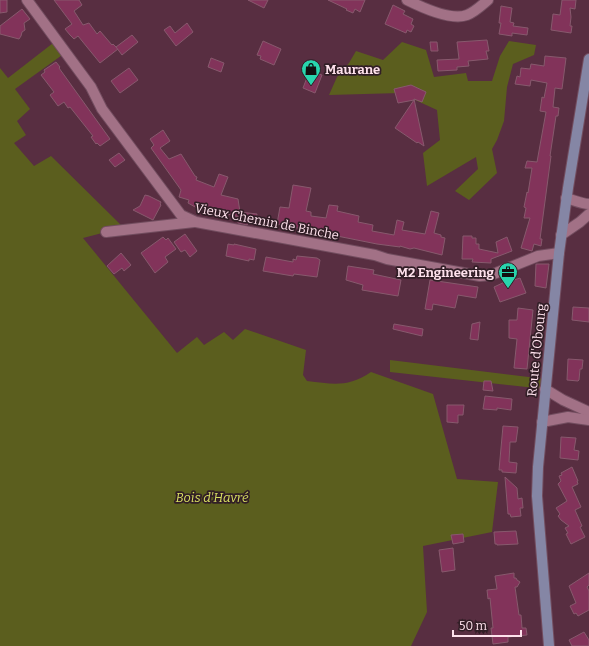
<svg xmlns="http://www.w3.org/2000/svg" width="589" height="646" font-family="Bitter,serif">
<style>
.green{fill:#5b5e1e}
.building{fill:#82335a;stroke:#87596d}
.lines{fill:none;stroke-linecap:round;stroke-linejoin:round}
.street-casing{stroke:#724d5f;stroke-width:12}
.secondary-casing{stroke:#724d5f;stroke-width:12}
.street{stroke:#a27186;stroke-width:10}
.secondary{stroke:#8586a5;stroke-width:10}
.labels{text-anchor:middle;stroke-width:3.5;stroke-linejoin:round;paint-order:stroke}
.poi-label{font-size:13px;font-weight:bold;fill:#fee1ec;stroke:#311e26;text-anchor:start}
.street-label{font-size:13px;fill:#fee1ec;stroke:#311e26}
.park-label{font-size:13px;font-style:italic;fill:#d8df62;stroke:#311e26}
</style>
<rect width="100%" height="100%" fill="#582e41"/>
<g class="green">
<path d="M57,40L65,53L15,89L30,109L17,121L26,135L14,143L34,166L51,156L125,229L106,232L83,238L177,353L197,337L204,345L224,332L233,340L245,329L306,350L303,375L307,381C333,384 347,388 371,372L433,394L457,479L498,482L492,532L423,546L427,612L411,646H0V68L8,78Z"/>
<path d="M509,41L536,45L534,55L513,64L507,87L504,121L497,140L492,149L497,173L469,200L455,191L478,169L476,157L427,186L423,153L440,140L437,110L400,93L329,95L337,77L349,63L356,51L383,60L402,42L426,50L434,77L466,73L468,81H492L500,56Z"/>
<path d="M390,360L545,379V389L390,372Z"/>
</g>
<g class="building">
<path d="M0,0H7V12L0,13Z"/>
<path d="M54,0H79L82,5L74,11L83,25L89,23L97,34L100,31L112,45L113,44L118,49L100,63L78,36L74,39L70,35L65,29L72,24Z"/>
<path d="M248,0H268L264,8Z"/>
<path d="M328,0H365L360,12L355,9L353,13L346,10L347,9Z"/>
<path d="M562,0H576L575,9L570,8L571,17L570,26H572L571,33L551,30L553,14L560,15Z"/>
<path d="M393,5L405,11L403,14L413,19L411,24L414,26L411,32L407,30L406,33L385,24Z"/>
<path d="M501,6L512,8L510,22L514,23L513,26L528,28L527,35L512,33V36L499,34L501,23H499Z"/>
<path d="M22,9L30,19L24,23L25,30L22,32L21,36L19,39L0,34V26Z"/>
<path d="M187,23L193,32L176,46L164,30L170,26L175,33Z"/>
<path d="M132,35L138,42L122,55L116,47Z"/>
<path d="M487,40L489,51H486L488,59L468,61L469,66L457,67V70L438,71L437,60L459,59L457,42Z"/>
<path d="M263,41L281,49L274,65L260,59L261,56L257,55Z"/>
<path d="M430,42H437L438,51H431Z"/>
<path d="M545,56L566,58L562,89L555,88L553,107L559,108L558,116H556L550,156H551L540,239H542L541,246L534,244L532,251L521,248L530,218H524L526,208L524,207L527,192L528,193L532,168H525L527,161L537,162L546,112L540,111L542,97L544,98L547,83L531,80L530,86L515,84L517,76L520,77L521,68L530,69L531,64L544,66Z"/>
<path d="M211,58L224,63L221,72L208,67Z"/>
<path d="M56,62L60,67L59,68L110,139L100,146L97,143L96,144L91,137L93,136L70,107L68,108L64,102L58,106L50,95L54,92L41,75L45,72L44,70Z"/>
<path d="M129,68L138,80L120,93L111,81Z"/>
<path d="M315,73L322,75L315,93L303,88L308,75L313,77Z"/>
<path d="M411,85L426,92L422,102L414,99L424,146L418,142L417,143L395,128L414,100L398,103L394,89Z"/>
<path d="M163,130L170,141L160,148L169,159L181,154L195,176L197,177L196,180L214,187L219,174L228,177L221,195L238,199L240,212L257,214L255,224L248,223L247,225L238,223L239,217L209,209L208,211L197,208L188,203L189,200L179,197L181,190L151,148L154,145L150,139Z"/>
<path d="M119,153L125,160L115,167L109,160Z"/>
<path d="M293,185L311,188L306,211L311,212V216L326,218L329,205L338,206L337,211L359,216L358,222L373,225L372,231L394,235L397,220L404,222L402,230L425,234L431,211L439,213L434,233L441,235V237L445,238L442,255L414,248L410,249L400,246V247L377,244L277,224L280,207L289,208Z"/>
<path d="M145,195L149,196L161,202L160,204L161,205L153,220L133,210L140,206Z"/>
<path d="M185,234L197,251L190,257L185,250L181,252L174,242Z"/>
<path d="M463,236H472V238H476V244H479V249L498,253L496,242L507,237L512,251L491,259V263L472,262L473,259H462Z"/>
<path d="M163,237L166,240L168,238L176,249L165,257L168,262L155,273L141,253Z"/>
<path d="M228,244L234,245V244L256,249L254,260L249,259V261L226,256Z"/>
<path d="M121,253L131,265L124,271L122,268L114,274L107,266Z"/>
<path d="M297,256L317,258L320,260L317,277L294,274L293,276L263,271L266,257L293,262V259L296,260Z"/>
<path d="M536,264H549L546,288L535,286Z"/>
<path d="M348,266L374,270L373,274L401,280L398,296L362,290L363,285L346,280Z"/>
<path d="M520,278L526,293L500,302L494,287L507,281L508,282Z"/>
<path d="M430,280L478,287L476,298L458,295L455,308L433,304L432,310L425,309Z"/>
<path d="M573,307L589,308V322L572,320Z"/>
<path d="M518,308L533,310L527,369L514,368L517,339L509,338V320H517Z"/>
<path d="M480,322L478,340L470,339L472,324Z"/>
<path d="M394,324L423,329L422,336L393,329Z"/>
<path d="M568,359L583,360L582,369H580L579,380L578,381L567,380Z"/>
<path d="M484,381H491L493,391L483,390Z"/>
<path d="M485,396L512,399L511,410L497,408V410L483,409Z"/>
<path d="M447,405H464L463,415H458V423L447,422Z"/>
<path d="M503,426L518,427L516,442H510L509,462L517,463L516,473L502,472V470H499Z"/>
<path d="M561,437L576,438L574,450L579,451L578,460L560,458Z"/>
<path d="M572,467L578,481H577L578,484L572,487L581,507L575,510L582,526L580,527L585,537L571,544L566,534L568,533L565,528L569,526L561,520L558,516L560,514L556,508L567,501L558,484L561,481L559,476L562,475L561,473Z"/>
<path d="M505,477L517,488L518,499L522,498L523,508H520L521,516L511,517L510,514H508Z"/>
<path d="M516,531L518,544L497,545V544H495L494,532Z"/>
<path d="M463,534L464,542L453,544L451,535Z"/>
<path d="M453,548L455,570L442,572L439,550Z"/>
<path d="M514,573V578H516L517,580L520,582L517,587H515L519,615H521L522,628H526L527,635L508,637V642L493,644L491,628H493L490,598L488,599L487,590L497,589L495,576Z"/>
<path d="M589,573V585L587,587L589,591V610L578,616L576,613L574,614L570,606L576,603L569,586Z"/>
<path d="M584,632L589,640V646H572L569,640Z"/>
</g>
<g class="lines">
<g class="street-casing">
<g id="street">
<path d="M27,0L91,87L102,109L181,215L196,222L375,255L387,259L480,276L491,275L538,256L559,253"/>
<path d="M407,0C421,7 451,21 467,15C475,12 482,5 488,0"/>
<path d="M566,198C574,200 581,204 589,204"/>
<path d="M106,232L194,222"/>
<path d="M561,235L580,222L589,214"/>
<path d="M545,389L563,400L589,412"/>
<path d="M542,422L568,417L589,420"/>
</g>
</g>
<g class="secondary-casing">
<path id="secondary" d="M549,646L537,496L538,467L559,253L568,188L589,59"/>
</g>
<use href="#street" class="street"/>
<use href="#secondary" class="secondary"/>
</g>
<defs>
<g id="shop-pin" transform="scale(1)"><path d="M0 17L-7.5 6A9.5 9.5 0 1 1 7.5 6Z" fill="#28d5ad" stroke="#311e26"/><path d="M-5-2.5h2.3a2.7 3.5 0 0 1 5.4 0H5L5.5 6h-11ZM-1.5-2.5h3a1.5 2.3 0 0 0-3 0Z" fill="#111"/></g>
<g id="office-pin" transform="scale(1)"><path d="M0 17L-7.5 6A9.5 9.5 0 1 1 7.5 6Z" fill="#28d5ad" stroke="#311e26"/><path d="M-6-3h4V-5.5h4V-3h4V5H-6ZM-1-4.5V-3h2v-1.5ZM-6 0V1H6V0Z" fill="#111"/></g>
</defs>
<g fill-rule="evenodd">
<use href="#shop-pin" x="311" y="69"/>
<use href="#office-pin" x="508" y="272"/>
</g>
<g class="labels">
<g class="poi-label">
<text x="325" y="74">Maurane</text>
<text x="494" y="277" text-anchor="end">M2 Engineering</text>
</g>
<g class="street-label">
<text transform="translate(267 221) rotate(11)" y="5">Vieux Chemin de Binche</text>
<text transform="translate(536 350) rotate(-84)" y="5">Route d'Obourg</text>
</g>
<g class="park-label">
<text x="212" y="502">Bois d'Havré</text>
</g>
</g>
<path d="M453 630v6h68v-6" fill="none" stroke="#fee1ec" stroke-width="2"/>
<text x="459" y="630" font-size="12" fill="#fee1ec" stroke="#311e26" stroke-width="3" paint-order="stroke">50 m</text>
</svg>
